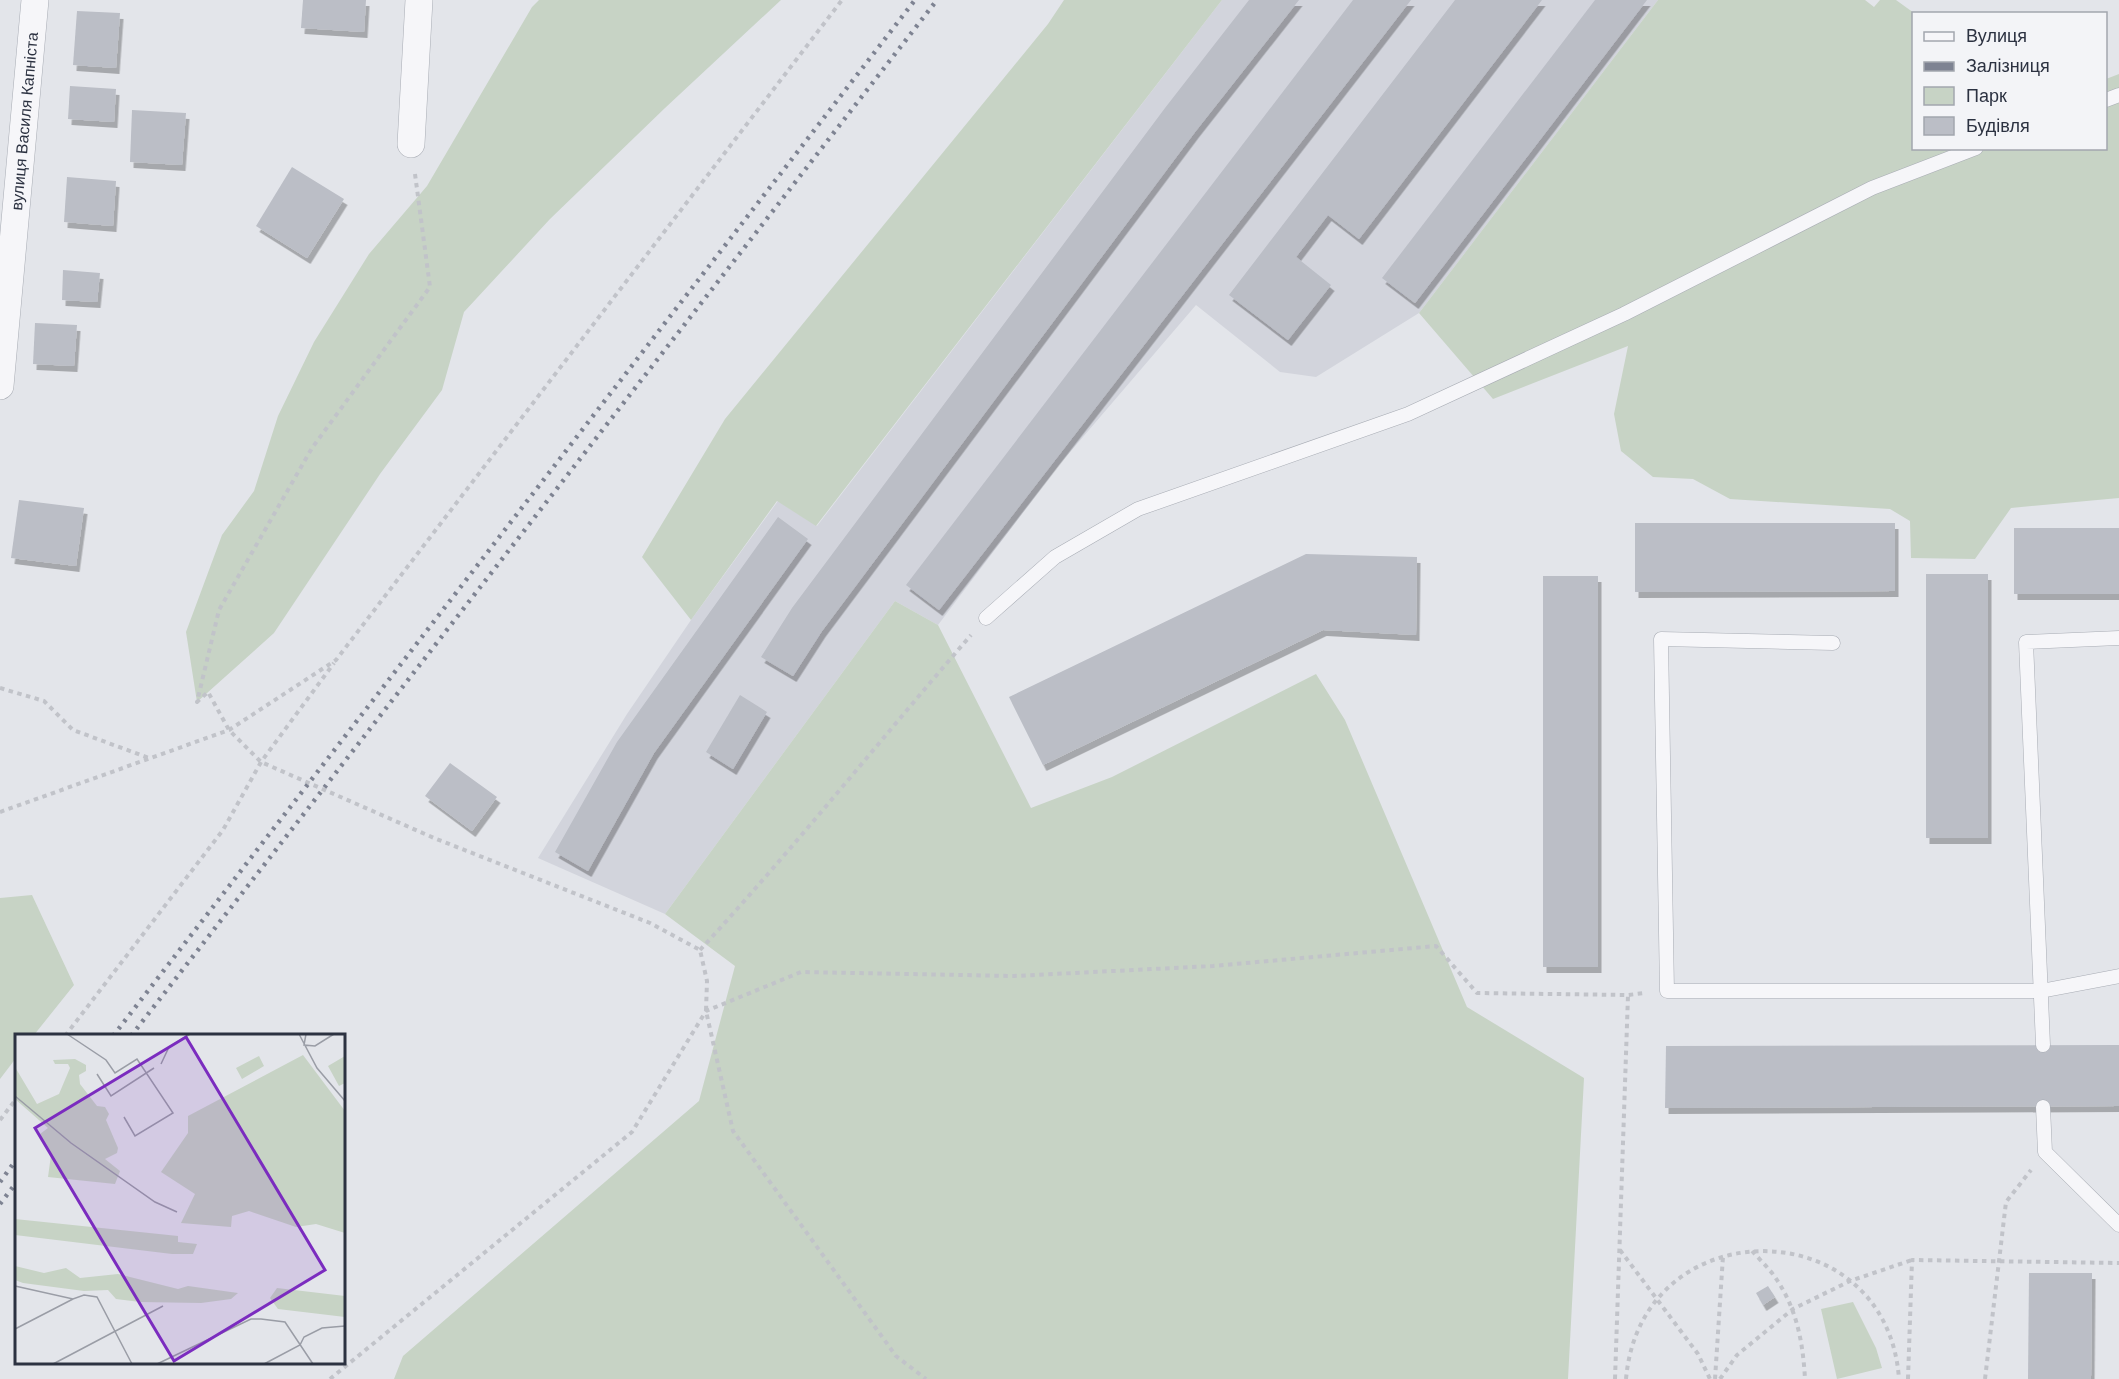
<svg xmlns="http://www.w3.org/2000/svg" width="2119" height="1379" font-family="Helvetica,sans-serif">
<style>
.built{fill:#d2d4dc}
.green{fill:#c7d3c5}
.building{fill:#bbbec6;filter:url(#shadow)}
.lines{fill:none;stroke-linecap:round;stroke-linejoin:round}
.service-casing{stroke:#a8acb4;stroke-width:15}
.minor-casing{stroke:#a8acb4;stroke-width:28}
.path{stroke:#c1c3c9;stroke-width:4;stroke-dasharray:4.5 4.5;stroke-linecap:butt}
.service{stroke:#f6f6f9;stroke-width:14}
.minor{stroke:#f6f6f9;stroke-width:27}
.rail{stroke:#7e8392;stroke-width:4.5;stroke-dasharray:3 6;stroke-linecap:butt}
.labels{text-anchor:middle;stroke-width:4.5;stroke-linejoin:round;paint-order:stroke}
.street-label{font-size:16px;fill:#2c3241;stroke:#f3f4f7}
.inset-road{fill:none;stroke:#9a9da6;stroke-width:1.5}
.view{fill:#7b2cbf;fill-opacity:0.15;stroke:#7b2cbf;stroke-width:3}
.inset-edge{fill:none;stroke:#2c3241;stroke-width:3}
</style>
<defs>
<filter id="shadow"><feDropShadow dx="3.5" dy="6" stdDeviation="0" flood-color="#0004"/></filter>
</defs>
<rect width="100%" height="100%" fill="#e3e5ea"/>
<path class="built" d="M1222,0H1658L1419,313L1316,377L1280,372L1196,305L1059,465L938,625L895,601L665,914L538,858L627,714L691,620L778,501L817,526Z"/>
<g class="green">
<path d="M539,0H781L665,108L550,219L464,312L442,390L380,474L274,633L197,702L186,632L222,535L254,491L278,416L314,342L369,254L427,186L532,7Z"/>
<path d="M1064,0H1222L816,526L777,501L691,620L642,557L725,419L1048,24Z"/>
<path d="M1658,0H1865L1874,7L1880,0H1896L1914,13V148H2106V79L2119,74V498L2011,508L1975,559L1911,558L1910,521L1890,509L1730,499L1693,479L1653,477L1621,451L1614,414L1628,346L1493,399L1419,313Z"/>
<path d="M895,601L938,625L1031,808L1112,777L1316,674L1345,720L1467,1007L1584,1078L1568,1379H394L403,1356L699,1101L735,966L665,914Z"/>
<path d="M32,895L74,985L34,1035L16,1036V1058L0,1079V898Z"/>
<path d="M1853,1302L1876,1348L1882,1368L1837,1379L1821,1309Z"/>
</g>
<g class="building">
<path d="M303,0H366L364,32L301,28Z"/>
<path d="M1249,0H1299L1195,132L822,631L793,676L761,657L792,608L1165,108Z"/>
<path d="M1353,0H1411L939,610L906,585Z"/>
<path d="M1455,0H1542L1359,239L1328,215L1296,257L1331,285L1288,340L1229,295Z"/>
<path d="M1595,0H1647L1415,303L1382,278Z"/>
<path d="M77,11L120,13L116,68L73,65Z"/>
<path d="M70,86L116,89L114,122L68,119Z"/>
<path d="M132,110L186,113L182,165L130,162Z"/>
<path d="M292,167L344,199L307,258L256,226Z"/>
<path d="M67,177L116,181L113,226L64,222Z"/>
<path d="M63,270L100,273L97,302L62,300Z"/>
<path d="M35,323L77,325L74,366L33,364Z"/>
<path d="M19,500L84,508L76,566L11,558Z"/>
<path d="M778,517L808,539L654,753L588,871L555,852L617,742Z"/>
<path d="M1635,523H1895V591L1635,592Z"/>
<rect x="2014" y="528" width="105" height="66"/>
<path d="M1306,554L1417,557L1416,635L1323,630L1043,765L1009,697Z"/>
<rect x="1926" y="574" width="62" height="264"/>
<rect x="1543" y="576" width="55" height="391"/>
<path d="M740,695L767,712L733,769L706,752Z"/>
<path d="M450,763L497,797L472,831L425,796Z"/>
<path d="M2119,1045V1106L1665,1108L1666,1046Z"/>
<path d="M2029,1273H2092L2091,1379H2028Z"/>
<path d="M1768,1286L1775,1297L1763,1305L1756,1293Z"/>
</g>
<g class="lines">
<g class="service-casing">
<g id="service">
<path d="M2106,100L2119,95"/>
<path d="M986,618L1055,557L1138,509L1408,414L1624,314L1872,188L1976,148"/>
<path d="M1833,643L1661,639L1667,991H2041L2119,976"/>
<path d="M2043,1045L2026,642L2119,638"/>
<path d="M2043,1107L2045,1152L2119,1225"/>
</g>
</g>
<g class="minor-casing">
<g id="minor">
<path d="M411,144L419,0"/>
<path id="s1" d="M0,386L35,0"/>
</g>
</g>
<g class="path">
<path d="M415,174L430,287L312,448L219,610L197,702L208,692L229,730L261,762L434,838L650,923L700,950L707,981L706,1011L733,1131L896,1356L926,1379"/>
<path d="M0,688L44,701L73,730L149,758"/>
<path d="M0,812L229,730L336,660L842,0"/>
<path d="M700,950C794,848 881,739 971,635"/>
<path d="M65,1036L223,830L261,762L334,663"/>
<path d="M0,1120L16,1099"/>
<path d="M1620,1250L1698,1354L1710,1379"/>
<path d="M1752,1251C1760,1260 1770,1269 1777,1280C1797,1310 1803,1343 1805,1379"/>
<path d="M330,1379L632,1132L706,1011L801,972L1014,976L1213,966L1436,946L1477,993L1628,995L1645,993"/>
<path d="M1615,1379L1628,995"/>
<path d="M1626,1379C1641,1208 1887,1209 1899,1379"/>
<path d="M1715,1379L1723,1256"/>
<path d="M1720,1379L1737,1355L1793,1309L1850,1281L1912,1260"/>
<path d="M1908,1379L1912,1260L2119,1263"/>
<path d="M1985,1379L2006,1202L2031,1170"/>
</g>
<use href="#service" class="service"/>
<use href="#minor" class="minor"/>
<g class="rail">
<path d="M113,1036L915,0"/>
<path d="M131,1036L937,0"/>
<path d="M0,1182L16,1160"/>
<path d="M0,1204L16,1183"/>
</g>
</g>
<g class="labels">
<g class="street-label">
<text dy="6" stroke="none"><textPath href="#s1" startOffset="266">вулиця Василя Капніста</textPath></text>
</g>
</g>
<g transform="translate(15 1034)">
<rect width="330" height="330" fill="#e3e5ea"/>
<path d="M288,21L330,77V199L301,190L281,193L234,177L217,182L216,193L166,189L180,160L146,138L173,99V82ZM244,22L249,32L227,45L221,34ZM330,22V49L324,52L313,32ZM60,25L71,31V37L64,41L65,50L82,72L90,73L94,80L91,86L103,114L102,119L90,125L105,137L100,150L33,143L36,121L25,100L33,94L0,65V33L22,70L44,60L55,34L53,30H40L38,26ZM0,185L163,202V208L182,210L178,220H157L0,201ZM0,232L29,239L51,234L65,244L103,240L163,255L173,252L223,259L216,265L186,269L125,268L101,265L93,256L69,257L8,249L0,246ZM262,254L330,262V283L263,275L255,264Z" fill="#c7d3c5"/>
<path class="inset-road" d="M52,0L91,26L100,39L122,25L158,79L120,102L109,83M284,0L302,34L330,67M291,0L289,11L300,12L319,0M146,30L154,13L175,0M82,40L96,62L139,34M0,62L56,109L140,168L162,178M0,252L58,265L69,261L82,263L117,330M0,295L58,265M38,330L148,272M142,330L236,285H246L270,288L298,330M249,330L285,311L289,303L307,294L330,292"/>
<path class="view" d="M171,3L310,236L159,327L20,94Z"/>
<rect width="330" height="330" class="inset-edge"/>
</g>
<rect x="1912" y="12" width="195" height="138" fill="#f3f4f7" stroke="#a3a6ae" stroke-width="1.5"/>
<rect x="1924" y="32" width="30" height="9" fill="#f6f6f9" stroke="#a3a6ae" stroke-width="1.5"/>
<text x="1966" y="42" font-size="18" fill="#2c3241">Вулиця</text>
<rect x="1924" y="62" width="30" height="9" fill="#7e8392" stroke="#a3a6ae" stroke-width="1.5"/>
<text x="1966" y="72" font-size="18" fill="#2c3241">Залізниця</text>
<rect x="1924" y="87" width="30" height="18" fill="#c7d3c5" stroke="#a3a6ae" stroke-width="1.5"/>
<text x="1966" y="102" font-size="18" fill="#2c3241">Парк</text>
<rect x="1924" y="117" width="30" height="18" fill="#bbbec6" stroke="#a3a6ae" stroke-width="1.5"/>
<text x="1966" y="132" font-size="18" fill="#2c3241">Будівля</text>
</svg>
